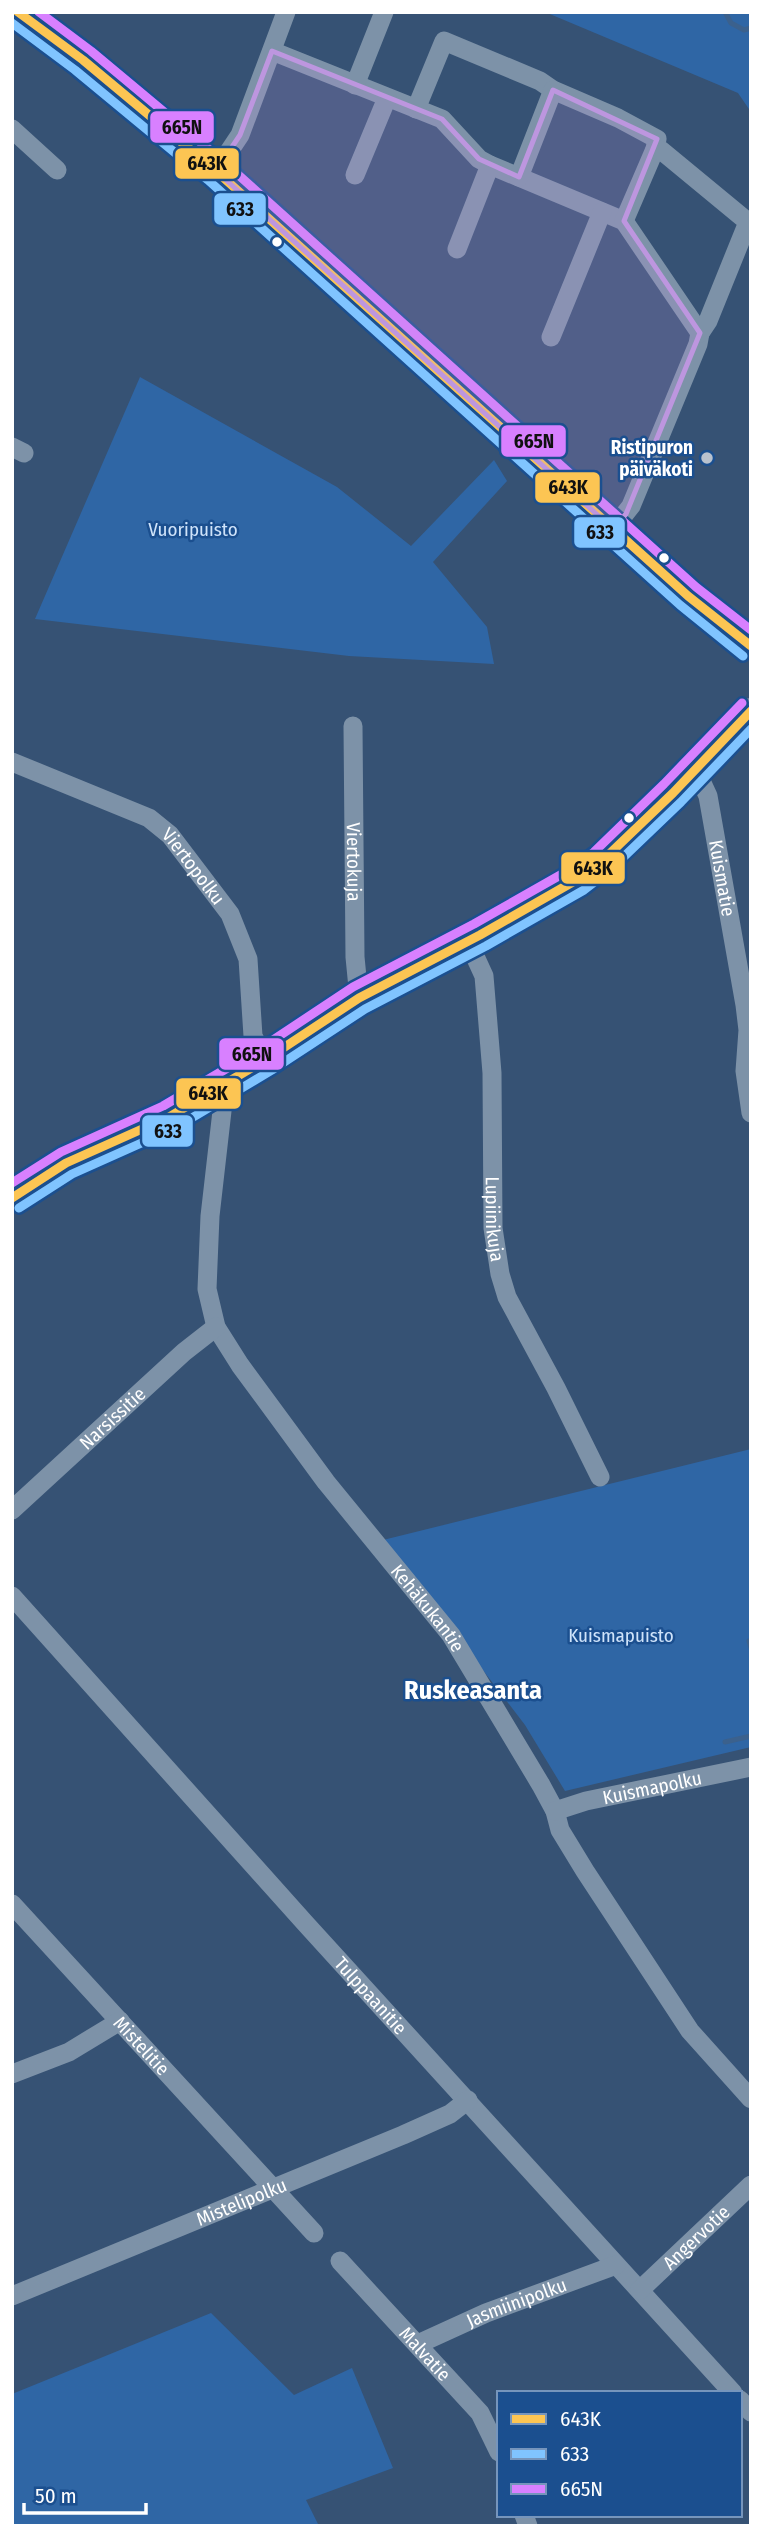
<svg xmlns="http://www.w3.org/2000/svg" width="763" height="2538" font-family="'Fira Sans Condensed',sans-serif">
<style>
.green{fill:#2f66a5}
.lines{fill:none;stroke-linecap:round;stroke-linejoin:round}
.stream{stroke:#3b618d;stroke-width:5}
.street{stroke:#7d92a8;stroke-width:19}
.secondary{stroke:#798da4;stroke-width:26}
.bus-1-casing{stroke:#1b4f8f;stroke-width:14}
.bus-2-casing{stroke:#1b4f8f;stroke-width:14}
.bus-3-casing{stroke:#1b4f8f;stroke-width:14}
.bus-1{stroke:#fcc553;stroke-width:9}
.bus-2{stroke:#80c4ff;stroke-width:9}
.bus-3{stroke:#d880ff;stroke-width:9}
.marked{fill:#bd96df;fill-opacity:0.2;stroke:#bd96df;stroke-width:5;stroke-linejoin:round}
.bus-dot{fill:#fff;stroke:#1b4f8f;stroke-width:2.5}
.poi-dot{fill:#b9c2ce;stroke:#1b4f8f;stroke-width:2.5}
.labels{text-anchor:middle;stroke-width:5;stroke-linejoin:round;paint-order:stroke}
.poi-label{font-size:19px;font-weight:bold;fill:#fff;stroke:#1b4f8f;text-anchor:end}
.park-label{font-size:19px;fill:#cfe3fa;stroke:#1b4f8f}
.street-label{font-size:19px;fill:#fff;stroke:#1b4f8f}
.district-label{font-size:26px;font-weight:bold;fill:#fff;stroke:#1b4f8f}
.line-badge{stroke:#1b4f8f;stroke-width:2.5}
.pale-badge-label{font-size:19px;text-anchor:middle;font-weight:bold;fill:#111}
</style>
<rect width="100%" height="100%" fill="#365274"/>
<g class="green">
<path d="M545,12H751V112L738,93Z"/>
<path d="M140,377L337,487L411,546L494,460L507,481L433,562L487,627L494,664L349,656L35,619Z"/>
<path d="M751,1449V1747L565,1791L525,1725L383,1540Z"/>
<path d="M211,2313L294,2395L352,2368L393,2468L306,2500L319,2526H12V2394Z"/>
</g>
<g class="lines">
<g class="stream">
<path d="M725,12L731,23L744,30L751,28"/>
<path d="M749,1641L751,1648"/>
<path d="M725,1742L751,1736"/>
</g>
<g class="street">
<path d="M272,51L442,119L479,159L490,165L624,221L700,333L698,344L631,506L613,529"/>
<path d="M355,85L384,12"/>
<path d="M416,109L444,41L540,81L553,90L618,118L657,139L655,149L624,221"/>
<path d="M12,129L57,170"/>
<path d="M655,149L662,151L748,222L708,321L700,333"/>
<path d="M216,171L240,135L286,12"/>
<path d="M355,175L387,98"/>
<path d="M519,177L553,90"/>
<path d="M457,249L490,165"/>
<path d="M551,337L602,212"/>
<path d="M12,447L24,453"/>
<path id="s1" d="M353,726L355,957L359,998"/>
<path id="s2" d="M12,762L149,818L170,835L230,914L248,959L253,1036L265,1060"/>
<path id="s3" d="M696,770L708,796L745,1005L748,1030L745,1071L751,1113"/>
<path id="s4" d="M468,941L484,976L485,988L492,1073L493,1228L500,1274L507,1297L556,1388L600,1477"/>
<path id="s5" d="M216,1090L222,1111L210,1216L207,1289L216,1327L240,1365L326,1482L451,1635L541,1785L555,1811L560,1830L585,1871L690,2031L751,2099"/>
<path id="s6" d="M12,1510L184,1352L216,1327"/>
<path id="s7" d="M12,1596L305,1923L733,2393"/>
<path id="s8" d="M555,1811L586,1801L751,1767"/>
<path id="s9" d="M12,1904L314,2233"/>
<path d="M12,2074L69,2052L120,2021"/>
<path id="s10" d="M340,2261L480,2413L499,2452"/>
<path id="s11" d="M640,2290L751,2185"/>
<path id="s12" d="M12,2296L403,2135L450,2114L468,2100"/>
<path id="s13" d="M418,2344L486,2313L616,2265"/>
<path d="M740,2400L751,2412"/>
<path d="M524,2515L528,2526"/>
</g>
<g class="secondary">
<path d="M18,12L83,60L216,171L688,596L751,646"/>
<path d="M12,1198L38,1180L66,1163L169,1117L265,1060L359,998L480,935L578,879L602,861L673,793L751,711"/>
</g>
<g class="bus-1-casing">
<g id="bus-1">
<path d="M18,12L83,60L216,171L688,596L751,646"/>
<path d="M12,1198L66,1163L169,1117L265,1060L359,998L480,935L578,879L602,861L673,793L751,711"/>
</g>
</g>
<g class="bus-2-casing">
<g id="bus-2">
<path d="M12,23L75,70L208,180L680,605L743,656"/>
<path d="M19,1208L72,1174L175,1128L272,1070L365,1009L486,946L584,890L610,870L681,802L751,729"/>
</g>
</g>
<g class="bus-3-casing">
<g id="bus-3">
<path d="M39,12L91,51L224,162L696,587L751,630"/>
<path d="M12,1183L61,1152L163,1106L258,1050L353,987L474,924L571,869L594,852L664,784L742,703"/>
</g>
</g>
<use href="#bus-1" class="bus-1"/>
<use href="#bus-2" class="bus-2"/>
<use href="#bus-3" class="bus-3"/>
</g>
<path class="marked" d="M272,51L442,119L479,159L519,177L553,90L657,139L624,221L700,333L626,514L613,529L216,171L240,135Z"/>
<g class="bus-dot">
<circle cx="277" cy="242" r="6"/>
<circle cx="664" cy="558" r="6"/>
<circle cx="629" cy="818" r="6"/>
</g>
<circle class="poi-dot" cx="707" cy="458" r="7"/>
<g class="labels">
<g class="poi-label">
<text x="693" y="454">Ristipuron<tspan x="693" dy="22">päiväkoti</tspan></text>
</g>
<g class="park-label">
<text x="193" y="536">Vuoripuisto</text>
<text x="621" y="1642">Kuismapuisto</text>
</g>
<g class="street-label">
<text dy="7" stroke="none"><textPath href="#s1" startOffset="136">Viertokuja</textPath></text>
<text dy="7" stroke="none"><textPath href="#s2" startOffset="214">Viertopolku</textPath></text>
<text dy="7" stroke="none"><textPath href="#s3" startOffset="112">Kuismatie</textPath></text>
<text dy="7" stroke="none"><textPath href="#s4" startOffset="282">Lupiinikuja</textPath></text>
<text dy="7" stroke="none"><textPath href="#s6" startOffset="136">Narsissitie</textPath></text>
<text dy="7" stroke="none"><textPath href="#s5" startOffset="592">Kehäkukantie</textPath></text>
<text dy="7" stroke="none"><textPath href="#s8" startOffset="100">Kuismapolku</textPath></text>
<text dy="7" stroke="none"><textPath href="#s7" startOffset="537">Tulppaanitie</textPath></text>
<text dy="7" stroke="none"><textPath href="#s9" startOffset="192">Mistelitie</textPath></text>
<text dy="7" stroke="none"><textPath href="#s12" startOffset="248">Mistelipolku</textPath></text>
<text dy="7" stroke="none"><textPath href="#s11" startOffset="77">Angervotie</textPath></text>
<text dy="7" stroke="none"><textPath href="#s13" startOffset="107">Jasmiinipolku</textPath></text>
<text dy="7" stroke="none"><textPath href="#s10" startOffset="126">Malvatie</textPath></text>
</g>
<g class="district-label">
<text x="473" y="1699">Ruskeasanta</text>
</g>
</g>
<g class="line-badge">
<rect x="149" y="110" width="66" height="34" rx="7" fill="#d880ff"/>
<rect x="174" y="147" width="66" height="33" rx="7" fill="#fcc553"/>
<rect x="213" y="192" width="54" height="34" rx="7" fill="#80c4ff"/>
<rect x="500" y="424" width="67" height="34" rx="7" fill="#d880ff"/>
<rect x="534" y="471" width="67" height="33" rx="7" fill="#fcc553"/>
<rect x="573" y="516" width="53" height="33" rx="7" fill="#80c4ff"/>
<rect x="560" y="851" width="66" height="34" rx="7" fill="#fcc553"/>
<rect x="218" y="1037" width="67" height="34" rx="7" fill="#d880ff"/>
<rect x="175" y="1077" width="67" height="33" rx="7" fill="#fcc553"/>
<rect x="141" y="1114" width="53" height="34" rx="7" fill="#80c4ff"/>
</g>
<g class="pale-badge-label">
<text x="182" y="134">665N</text>
<text x="207" y="170">643K</text>
<text x="240" y="216">633</text>
<text x="534" y="448">665N</text>
<text x="568" y="494">643K</text>
<text x="600" y="539">633</text>
<text x="593" y="875">643K</text>
<text x="252" y="1061">665N</text>
<text x="208" y="1100">643K</text>
<text x="168" y="1138">633</text>
</g>
<rect width="763" height="2538" fill="none" stroke="#ffffff" stroke-width="28"/>
<rect x="497" y="2391" width="245" height="126" fill="#1b4f8f" stroke="#7695bc" stroke-width="2"/>
<rect x="511" y="2414" width="35" height="10" fill="#fcc553" stroke="#7695bc" stroke-width="2"/>
<text x="560" y="2426" font-size="21" fill="#ffffff">643K</text>
<rect x="511" y="2449" width="35" height="10" fill="#80c4ff" stroke="#7695bc" stroke-width="2"/>
<text x="560" y="2461" font-size="21" fill="#ffffff">633</text>
<rect x="511" y="2484" width="35" height="10" fill="#d880ff" stroke="#7695bc" stroke-width="2"/>
<text x="560" y="2496" font-size="21" fill="#ffffff">665N</text>
<path d="M24 2503v10h122v-10" fill="none" stroke="#ffffff" stroke-width="3.5"/>
<text x="35" y="2503" font-size="21" fill="#ffffff" stroke="#1b4f8f" stroke-width="5" paint-order="stroke">50 m</text>
</svg>
